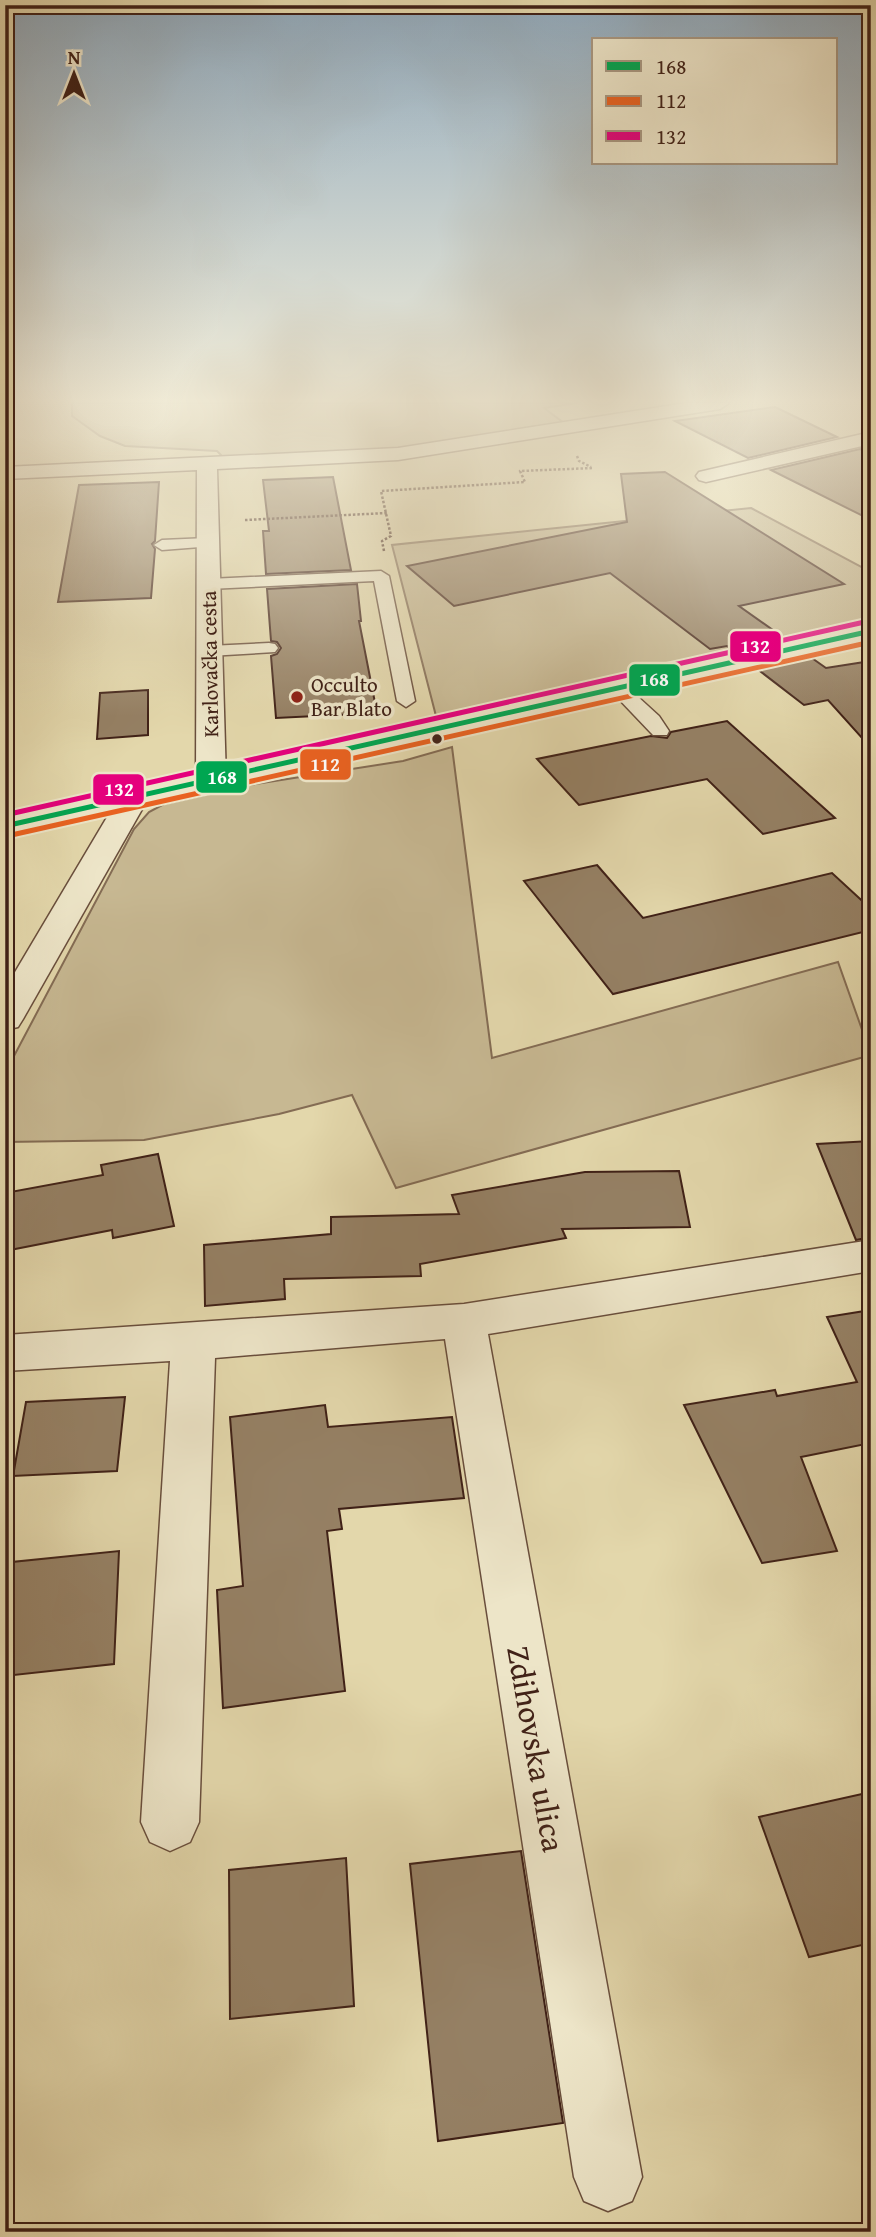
<svg xmlns="http://www.w3.org/2000/svg" width="876" height="2237" font-family="'Gentium Book Plus',serif">
<style>
.green{fill:#c7b892;stroke:#846c54;stroke-width:2}
.building{fill:#958064;stroke:#402117;stroke-width:2}
.lines{fill:none;stroke-linecap:round;stroke-linejoin:round}
.service-casing{stroke:#694e3c;stroke-width:3}
.minor-casing{stroke:#694e3c;stroke-width:3}
.tertiary-casing{stroke:#694e3c;stroke-width:3}
.path{stroke:#402117;stroke-width:2.5;stroke-dasharray:2.5 2;stroke-linecap:butt}
.service{fill:#ede5c8;fill-rule:evenodd}
.minor{fill:#ede5c8;fill-rule:evenodd}
.tertiary{fill:#ede5c8;fill-rule:evenodd}
.bus-1-casing{stroke:#ede5c8;stroke-width:9}
.bus-2-casing{stroke:#ede5c8;stroke-width:9}
.bus-3-casing{stroke:#ede5c8;stroke-width:9}
.bus-1{stroke:#00a651;stroke-width:5}
.bus-2{stroke:#e96221;stroke-width:5}
.bus-3{stroke:#e5007d;stroke-width:5}
.poi-dot{fill:#8f2418;stroke:#ede5c8;stroke-width:2.5}
.bus-dot{fill:#402117;stroke:#ede5c8;stroke-width:2.5}
.labels{text-anchor:middle;stroke-width:7;stroke-linejoin:round;paint-order:stroke}
.far-street-label{font-size:21px;fill:#402117;stroke:#ede5c8}
.far-poi-label{font-size:21px;fill:#402117;stroke:#ede5c8;text-anchor:start}
.near-street-label{font-size:32px;fill:#402117;stroke:#ede5c8}
.line-badge{stroke:#ede5c8;stroke-width:2.5}
.badge-label{font-size:19px;text-anchor:middle;font-weight:bold;fill:#fff}
</style>
<rect width="100%" height="100%" fill="#e3d7ab"/>
<filter id="stains"><feTurbulence type="fractalNoise" baseFrequency=".00286" numOctaves="4"/><feColorMatrix values="0 0 0 0 .2 0 0 0 0 .09 0 0 0 0 .02 0 0 0 .5 -.17"/></filter>
<radialGradient id="worn" r=".72"><stop offset=".6" stop-color="#630" stop-opacity="0"/><stop offset="1" stop-color="#630" stop-opacity=".3"/></radialGradient>
<g class="green">
<path d="M72,403H577L544,408L564,423L427,447L226,460L217,451L125,446L100,436L72,416Z"/>
<path d="M751,508L871,572V618L843,628L436,716L392,545Z"/>
<path d="M452,747L492,1058L838,962L871,1055L396,1188L352,1095L279,1114L144,1140L5,1142V1073L134,829L149,812L164,804L249,785L403,761Z"/>
</g>
<g class="building">
<path d="M775,407L837,437L748,458L675,421Z"/>
<path d="M860,449L871,454V520L771,470Z"/>
<path d="M665,472L844,584L739,606L787,640L735,652L727,646L710,649L610,573L454,606L407,566L627,522L621,474Z"/>
<path d="M333,477L351,570L266,574L263,531H269L263,480Z"/>
<path d="M159,482L155,541L152,544L155,549L151,598L58,602L79,485Z"/>
<path d="M357,584L361,621H359L377,713L276,718L271,656L277,654L281,648L277,642L271,641L267,589Z"/>
<path d="M809,656L826,668L871,661V748L828,700L804,705L756,668Z"/>
<path d="M148,690V735L97,739L100,693Z"/>
<path d="M727,721L835,818L763,834L707,779L579,805L537,759L651,736L667,738L671,732Z"/>
<path d="M597,865L643,918L832,873L871,909V930L613,994L524,881Z"/>
<path d="M871,1141V1237L856,1240L817,1144Z"/>
<path d="M158,1154L174,1226L113,1238L112,1230L5,1251V1193L103,1175L101,1165Z"/>
<path d="M679,1171L690,1227L562,1229L566,1238L420,1264L421,1276L284,1279L285,1299L205,1306L204,1245L331,1234V1217L459,1214L452,1195L585,1172Z"/>
<path d="M871,1310V1443L801,1457L837,1551L762,1563L684,1405L775,1390L777,1396L857,1382L827,1317Z"/>
<path d="M125,1397L117,1471L13,1476L26,1402Z"/>
<path d="M325,1405L328,1427L452,1417L464,1498L339,1509L342,1529L327,1531L345,1691L223,1708L217,1590L243,1586L230,1417Z"/>
<path d="M119,1551L114,1664L5,1676V1626L12,1562Z"/>
<path d="M871,1792V1943L809,1957L759,1817Z"/>
<path d="M521,1851L563,2123L438,2141L410,1864Z"/>
<path d="M346,1858L354,2006L230,2019L229,1870Z"/>
</g>
<g class="lines">
<g class="service-casing">
<g id="service">
<path d="M208,538L213,540L216,543L213,546L162,550L154,545L162,540Z"/>
<path d="M381,571L389,576L415,701L406,707L397,701L374,581L209,589L201,584L209,579Z"/>
<path d="M269,643L275,644L278,648L275,652L209,656L200,651L209,646Z"/>
<path d="M619,684L625,685L659,716L669,731L667,735H653L613,693L610,689L613,685Z"/>
</g>
</g>
<g class="minor-casing">
<g id="minor">
<path d="M686,403H729L720,409L398,460L217,469L226,780L221,786L211,789L201,786L196,780L197,470L5,479V467L398,448Z"/>
<path d="M871,432V444L706,482L699,480L696,476L699,472Z"/>
<path d="M134,788L144,791L149,797L23,1019L18,1027L5,1030V989L119,797L124,791Z"/>
<path d="M871,1240V1271L488,1334L642,2177L632,2201L608,2211L584,2201L574,2177L445,1339L215,1358L199,1822L190,1842L170,1851L150,1842L141,1822L170,1361L5,1371V1335L464,1304Z"/>
</g>
</g>
<g class="tertiary-casing">
<path id="tertiary" d="M871,624V639L5,835V817Z"/>
</g>
<g class="path">
<path d="M577,456L579,461L591,467"/>
<path d="M245,520L387,513"/>
<path d="M384,551L382,541L391,536L381,491L525,482L520,471L593,468"/>
</g>
<use href="#service" class="service"/>
<use href="#minor" class="minor"/>
<use href="#tertiary" class="tertiary"/>
<g class="bus-1-casing">
<path id="bus-1" d="M5,826L871,631"/>
</g>
<g class="bus-2-casing">
<path id="bus-2" d="M7,836L871,642"/>
</g>
<g class="bus-3-casing">
<path id="bus-3" d="M5,815L869,621"/>
</g>
<use href="#bus-1" class="bus-1"/>
<use href="#bus-2" class="bus-2"/>
<use href="#bus-3" class="bus-3"/>
</g>
<linearGradient id="sky" x2="0" y2="1"><stop stop-color="#90a9bc"/><stop offset="0.56" stop-color="#f2edd9"/><stop offset="1" stop-color="#f2edd9" stop-opacity="0"/></linearGradient>
<rect width="876" height="716" fill="url(#sky)"/>
<circle class="poi-dot" cx="297" cy="697" r="7"/>
<circle class="bus-dot" cx="437" cy="739" r="6"/>
<g class="labels">
<g class="far-street-label">
<text transform="translate(210 664) rotate(-91)" y="7">Karlovačka cesta</text>
</g>
<g class="far-poi-label">
<text x="311" y="692">Occulto<tspan x="311" dy="24">Bar Blato</tspan></text>
</g>
<g class="near-street-label">
<text transform="translate(536 1749) rotate(80)" y="11">Zdihovska ulica</text>
</g>
</g>
<g class="line-badge">
<rect x="729" y="630" width="53" height="33" rx="7" fill="#e5007d"/>
<rect x="628" y="663" width="53" height="34" rx="7" fill="#00a651"/>
<rect x="299" y="748" width="53" height="33" rx="7" fill="#e96221"/>
<rect x="195" y="760" width="53" height="34" rx="7" fill="#00a651"/>
<rect x="92" y="773" width="53" height="33" rx="7" fill="#e5007d"/>
</g>
<g class="badge-label">
<text x="755" y="653">132</text>
<text x="654" y="686">168</text>
<text x="325" y="771">112</text>
<text x="222" y="784">168</text>
<text x="119" y="796">132</text>
</g>
<rect width="876" height="2237" fill="none" stroke="#e3d7ab" stroke-width="28"/>
<rect x="7" y="7" width="862" height="2223" fill="none" stroke="#402117" stroke-width="3.5"/>
<rect x="14" y="14" width="848" height="2209" fill="none" stroke="#402117" stroke-width="2"/>
<rect x="592" y="38" width="245" height="126" fill="#ede5c8" stroke="#a89781" stroke-width="2"/>
<rect x="606" y="61" width="35" height="10" fill="#00a651" stroke="#a89781" stroke-width="2"/>
<text x="656" y="74" font-size="21" fill="#402117">168</text>
<rect x="606" y="96" width="35" height="10" fill="#e96221" stroke="#a89781" stroke-width="2"/>
<text x="656" y="108" font-size="21" fill="#402117">112</text>
<rect x="606" y="131" width="35" height="10" fill="#e5007d" stroke="#a89781" stroke-width="2"/>
<text x="656" y="144" font-size="21" fill="#402117">132</text>
<g transform="translate(74 74)" stroke="#ede5c8" stroke-width="5" paint-order="stroke">
<path d="M0-5L12 26L0 18L-12 26Z" fill="#402117"/>
<text y="-10" font-size="19" font-weight="bold" text-anchor="middle" fill="#402117">N</text>
</g>
<rect width="100%" height="100%" filter="url(#stains)"/>
<rect width="100%" height="100%" fill="url(#worn)"/>
</svg>
